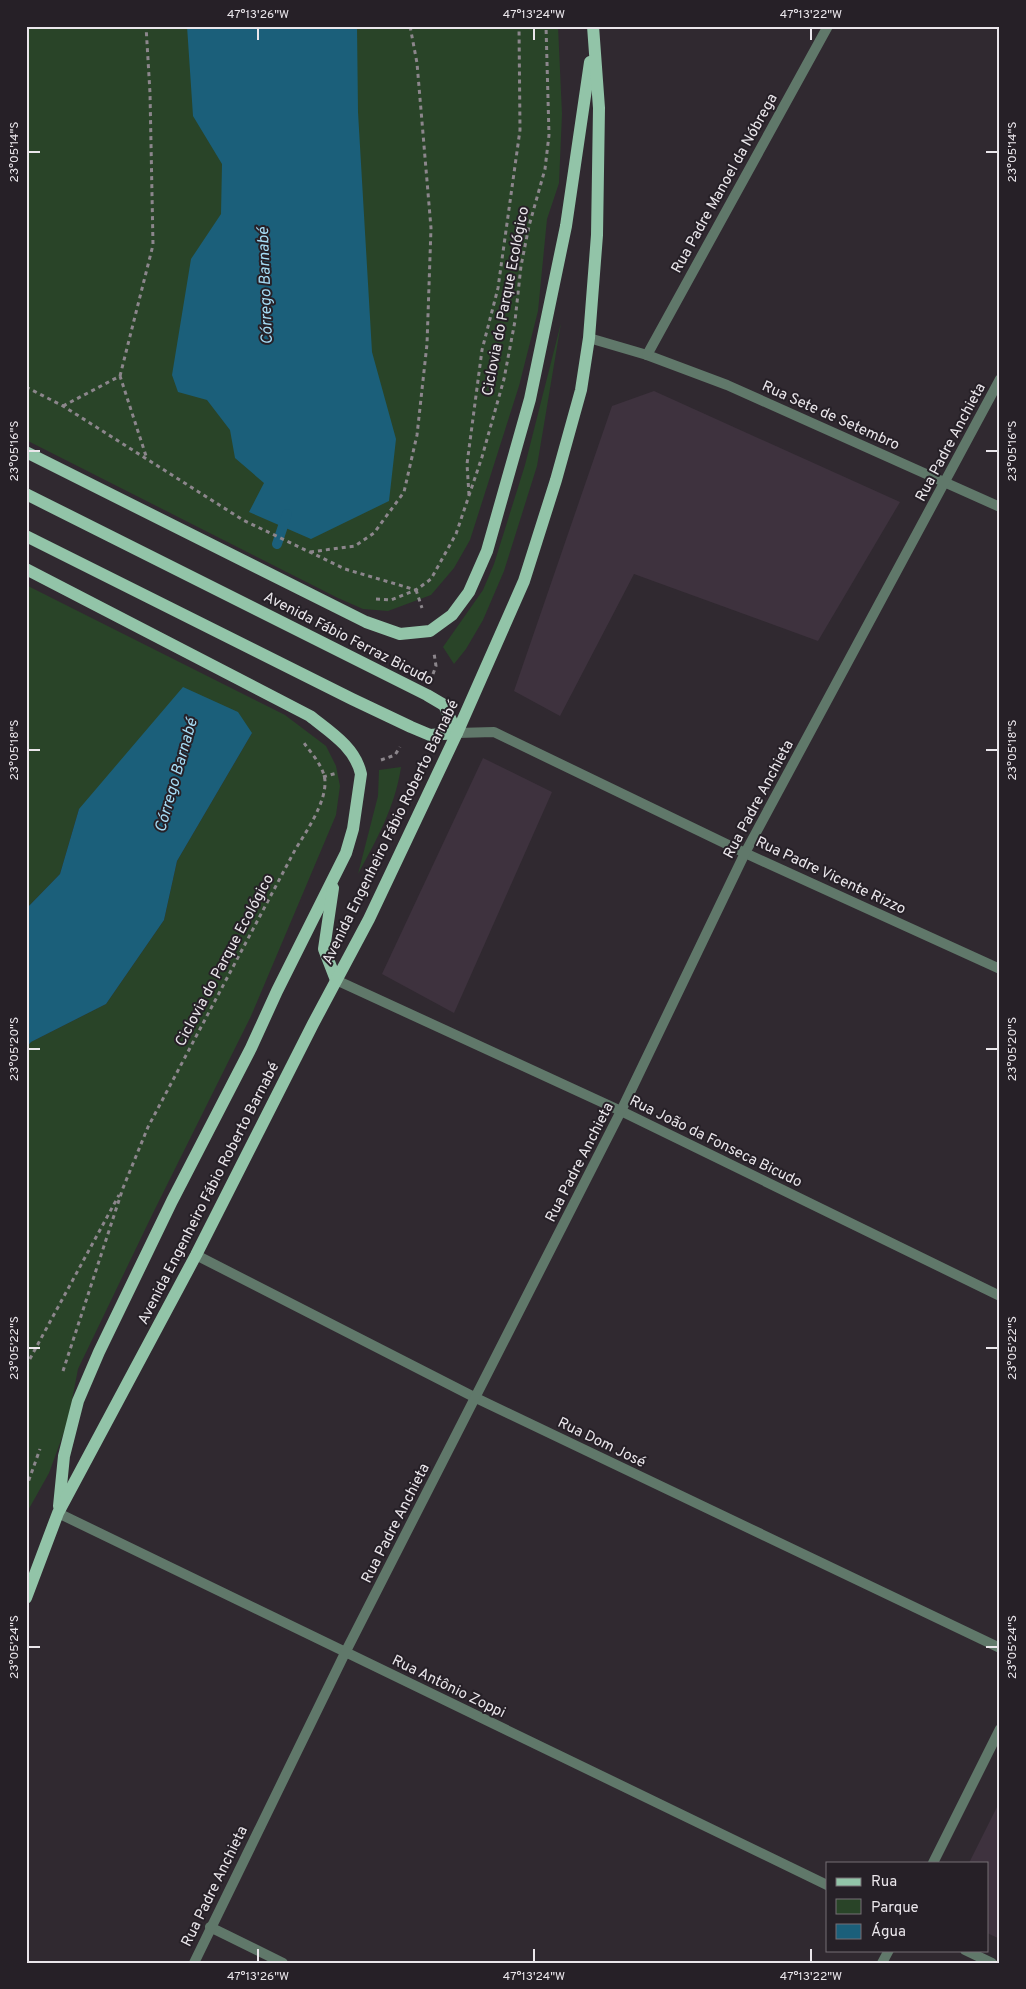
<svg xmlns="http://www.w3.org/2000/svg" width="1026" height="1989" font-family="Overpass,sans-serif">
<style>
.built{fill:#3e323e}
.green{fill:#294428}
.water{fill:#1b5f7a}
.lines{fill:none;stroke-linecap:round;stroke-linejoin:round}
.stream{stroke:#1b5f7a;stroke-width:10}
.path{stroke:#8c868c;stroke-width:3;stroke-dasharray:4 4;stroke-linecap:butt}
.street{stroke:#60786a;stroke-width:10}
.primary{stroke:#92c4a8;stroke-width:12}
.ticks{fill:none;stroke:#eae6eb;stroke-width:2}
.labels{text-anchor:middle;stroke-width:4;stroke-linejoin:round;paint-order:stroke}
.street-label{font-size:15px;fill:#eae6eb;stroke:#262027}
.water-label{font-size:16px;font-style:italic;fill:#a6dcf5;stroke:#262027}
.neatline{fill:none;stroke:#eae6eb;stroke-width:2}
.ticks-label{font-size:12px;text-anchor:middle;fill:#eae6eb}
</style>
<rect width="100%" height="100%" fill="#302930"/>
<g class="built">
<path d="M654,391L900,502L818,641L634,574L560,716L514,691L612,406Z"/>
<path d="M483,758L552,792L454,1013L382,974Z"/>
<path d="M1000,1801V1939L987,1933V1863H969Z"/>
</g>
<g class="green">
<path d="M26,26H558L562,114L559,183L547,219L538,311L519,386L470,540L454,568L431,595L388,611L363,609L338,598L26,440Z"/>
<path d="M561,323L537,466L504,571L483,620L466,649L454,664L443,647L483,590L494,564L525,465Z"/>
<path d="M26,585L285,715L326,746L336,766L340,786L336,815L251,1016L153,1213L78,1369L68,1421L49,1473L26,1514V1048L31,1042L106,1004L164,920L177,861L252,733L79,809L60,874L26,909Z"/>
<path d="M401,767C395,807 377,839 358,874L378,796L379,770Z"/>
</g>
<g class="water">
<path d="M187,26H357L358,112L372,352L396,439L389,501L311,539L249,512L264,483L235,458L230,430L207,400L178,392L172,375L191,259L221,214L222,164L193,116Z"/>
<path d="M183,687L238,712L252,733L177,861L164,920L106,1004L31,1042L26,1048V909L60,874L79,809Z"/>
</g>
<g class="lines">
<path class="stream" d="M277,544L287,514"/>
<g class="path">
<path d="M120,376L153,245L150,93L146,26"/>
<path d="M26,387L63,406L243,520L345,569L416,590"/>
<path d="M63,406L120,376L147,459"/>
<path d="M469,495L467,464L482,350L498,288L520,130L519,26"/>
<path d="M310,552L355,546L374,533L404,492L417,435L427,344L431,228L417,63L410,26"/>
<path d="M416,590L422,608"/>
<path d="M376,599L391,600L416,590L431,579L456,534L482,457L504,379L515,321L521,266L529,226L545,169L549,135L546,26"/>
<path d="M433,674L436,666L434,653"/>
<path d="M381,760L395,755L400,747"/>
<path d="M323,777L337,773"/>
<path d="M26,1366L119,1195"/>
<path d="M63,1371L123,1188L148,1127L295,850C306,832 326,803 325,781C324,767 312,754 304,743"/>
<path d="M26,1488L40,1449"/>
</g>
<g class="street">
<path d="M589,338L647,355L727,385L1000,507"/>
<path d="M647,355L828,26"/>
<path d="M457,733L494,732L745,853L1000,969"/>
<path d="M336,980L621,1111L1000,1296"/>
<path d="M196,1255L476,1398L1000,1648"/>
<path d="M58,1513L827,1885"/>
<path d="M933,1863L1000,1729"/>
<path d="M210,1927L283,1963"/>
<path d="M965,1950L992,1963"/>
<path d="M194,1963L345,1653L621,1111L745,853L1000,379"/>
<path d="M882,1963L889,1950"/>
</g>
<g class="primary">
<path d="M26,452L366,622L400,634L430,631L452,615L469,592L487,551L530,399L566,226L590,62"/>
<path d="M26,494L427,695L444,705L457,733L430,735L411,727L352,699L26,536"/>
<path d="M26,569L310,716C330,732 355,747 361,774L353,829L346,853L277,991L251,1048L172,1201L99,1352L78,1401L64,1456L59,1506"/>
<path d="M333,888L324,949L336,980"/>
<path d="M26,1598L58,1513L196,1255L313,1024L369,919L457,733L524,581L556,480L581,390L589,338L597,235L599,108L593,26"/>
</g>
</g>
<path class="ticks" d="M258,28V40M534,28V40M811,28V40M28,152H40M986,152H998M28,451H40M986,451H998M28,750H40M986,750H998M28,1049H40M986,1049H998M28,1348H40M986,1348H998M28,1647H40M986,1647H998M258,1949V1962M534,1949V1962M811,1949V1962"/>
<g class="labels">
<g class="street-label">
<text transform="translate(724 183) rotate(-61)" y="5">Rua Padre Manoel da Nóbrega</text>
<text transform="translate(505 301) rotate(-79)" y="5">Ciclovia do Parque Ecológico</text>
<text transform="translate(831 415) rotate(24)" y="5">Rua Sete de Setembro</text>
<text transform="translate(950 442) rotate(-62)" y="5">Rua Padre Anchieta</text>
<text transform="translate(349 638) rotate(27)" y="5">Avenida Fábio Ferraz Bicudo</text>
<text transform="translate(758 799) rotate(-62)" y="5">Rua Padre Anchieta</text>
<text transform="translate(390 832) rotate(-64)" y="5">Avenida Engenheiro Fábio Roberto Barnabé</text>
<text transform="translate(831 875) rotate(25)" y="5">Rua Padre Vicente Rizzo</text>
<text transform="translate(224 960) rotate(-62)" y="5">Ciclovia do Parque Ecológico</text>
<text transform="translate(716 1141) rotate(26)" y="5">Rua João da Fonseca Bicudo</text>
<text transform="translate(579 1162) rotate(-63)" y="5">Rua Padre Anchieta</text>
<text transform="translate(208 1193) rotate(-63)" y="5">Avenida Engenheiro Fábio Roberto Barnabé</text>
<text transform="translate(602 1442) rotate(26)" y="5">Rua Dom José</text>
<text transform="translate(395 1523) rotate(-63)" y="5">Rua Padre Anchieta</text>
<text transform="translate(449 1686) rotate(26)" y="5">Rua Antônio Zoppi</text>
<text transform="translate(214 1886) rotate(-64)" y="5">Rua Padre Anchieta</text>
</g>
<g class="water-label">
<text transform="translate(264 286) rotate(-92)" y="6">Córrego Barnabé</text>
<text transform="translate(175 775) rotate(-74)" y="6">Córrego Barnabé</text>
</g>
</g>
<rect width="1026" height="1989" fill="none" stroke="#262027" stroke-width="55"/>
<rect x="826" y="1862" width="162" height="90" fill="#262027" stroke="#746f75"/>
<rect x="836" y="1878" width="25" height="8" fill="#92c4a8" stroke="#746f75"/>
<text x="871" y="1886" font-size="15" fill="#eae6eb">Rua</text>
<rect x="836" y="1899" width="25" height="15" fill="#294428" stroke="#746f75"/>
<text x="871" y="1912" font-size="15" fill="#eae6eb">Parque</text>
<rect x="836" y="1924" width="25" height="15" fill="#1b5f7a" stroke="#746f75"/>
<text x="871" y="1936" font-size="15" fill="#eae6eb">Água</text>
<rect x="28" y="28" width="970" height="1934" class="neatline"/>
<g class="ticks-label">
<text x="258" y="18">47°13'26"W</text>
<text x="534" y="18">47°13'24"W</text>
<text x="811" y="18">47°13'22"W</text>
<text transform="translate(14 152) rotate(-90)" y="4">23°05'14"S</text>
<text transform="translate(1012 152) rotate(-90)" y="4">23°05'14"S</text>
<text transform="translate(14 451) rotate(-90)" y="4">23°05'16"S</text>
<text transform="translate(1012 451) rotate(-90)" y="4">23°05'16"S</text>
<text transform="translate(14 750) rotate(-90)" y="4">23°05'18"S</text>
<text transform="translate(1012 750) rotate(-90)" y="4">23°05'18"S</text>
<text transform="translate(14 1049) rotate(-90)" y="4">23°05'20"S</text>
<text transform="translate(1012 1049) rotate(-90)" y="4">23°05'20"S</text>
<text transform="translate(14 1348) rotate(-90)" y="4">23°05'22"S</text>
<text transform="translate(1012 1348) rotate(-90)" y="4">23°05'22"S</text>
<text transform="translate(14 1647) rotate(-90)" y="4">23°05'24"S</text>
<text transform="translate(1012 1647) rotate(-90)" y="4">23°05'24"S</text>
<text x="258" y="1980">47°13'26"W</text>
<text x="534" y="1980">47°13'24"W</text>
<text x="811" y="1980">47°13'22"W</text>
</g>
</svg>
